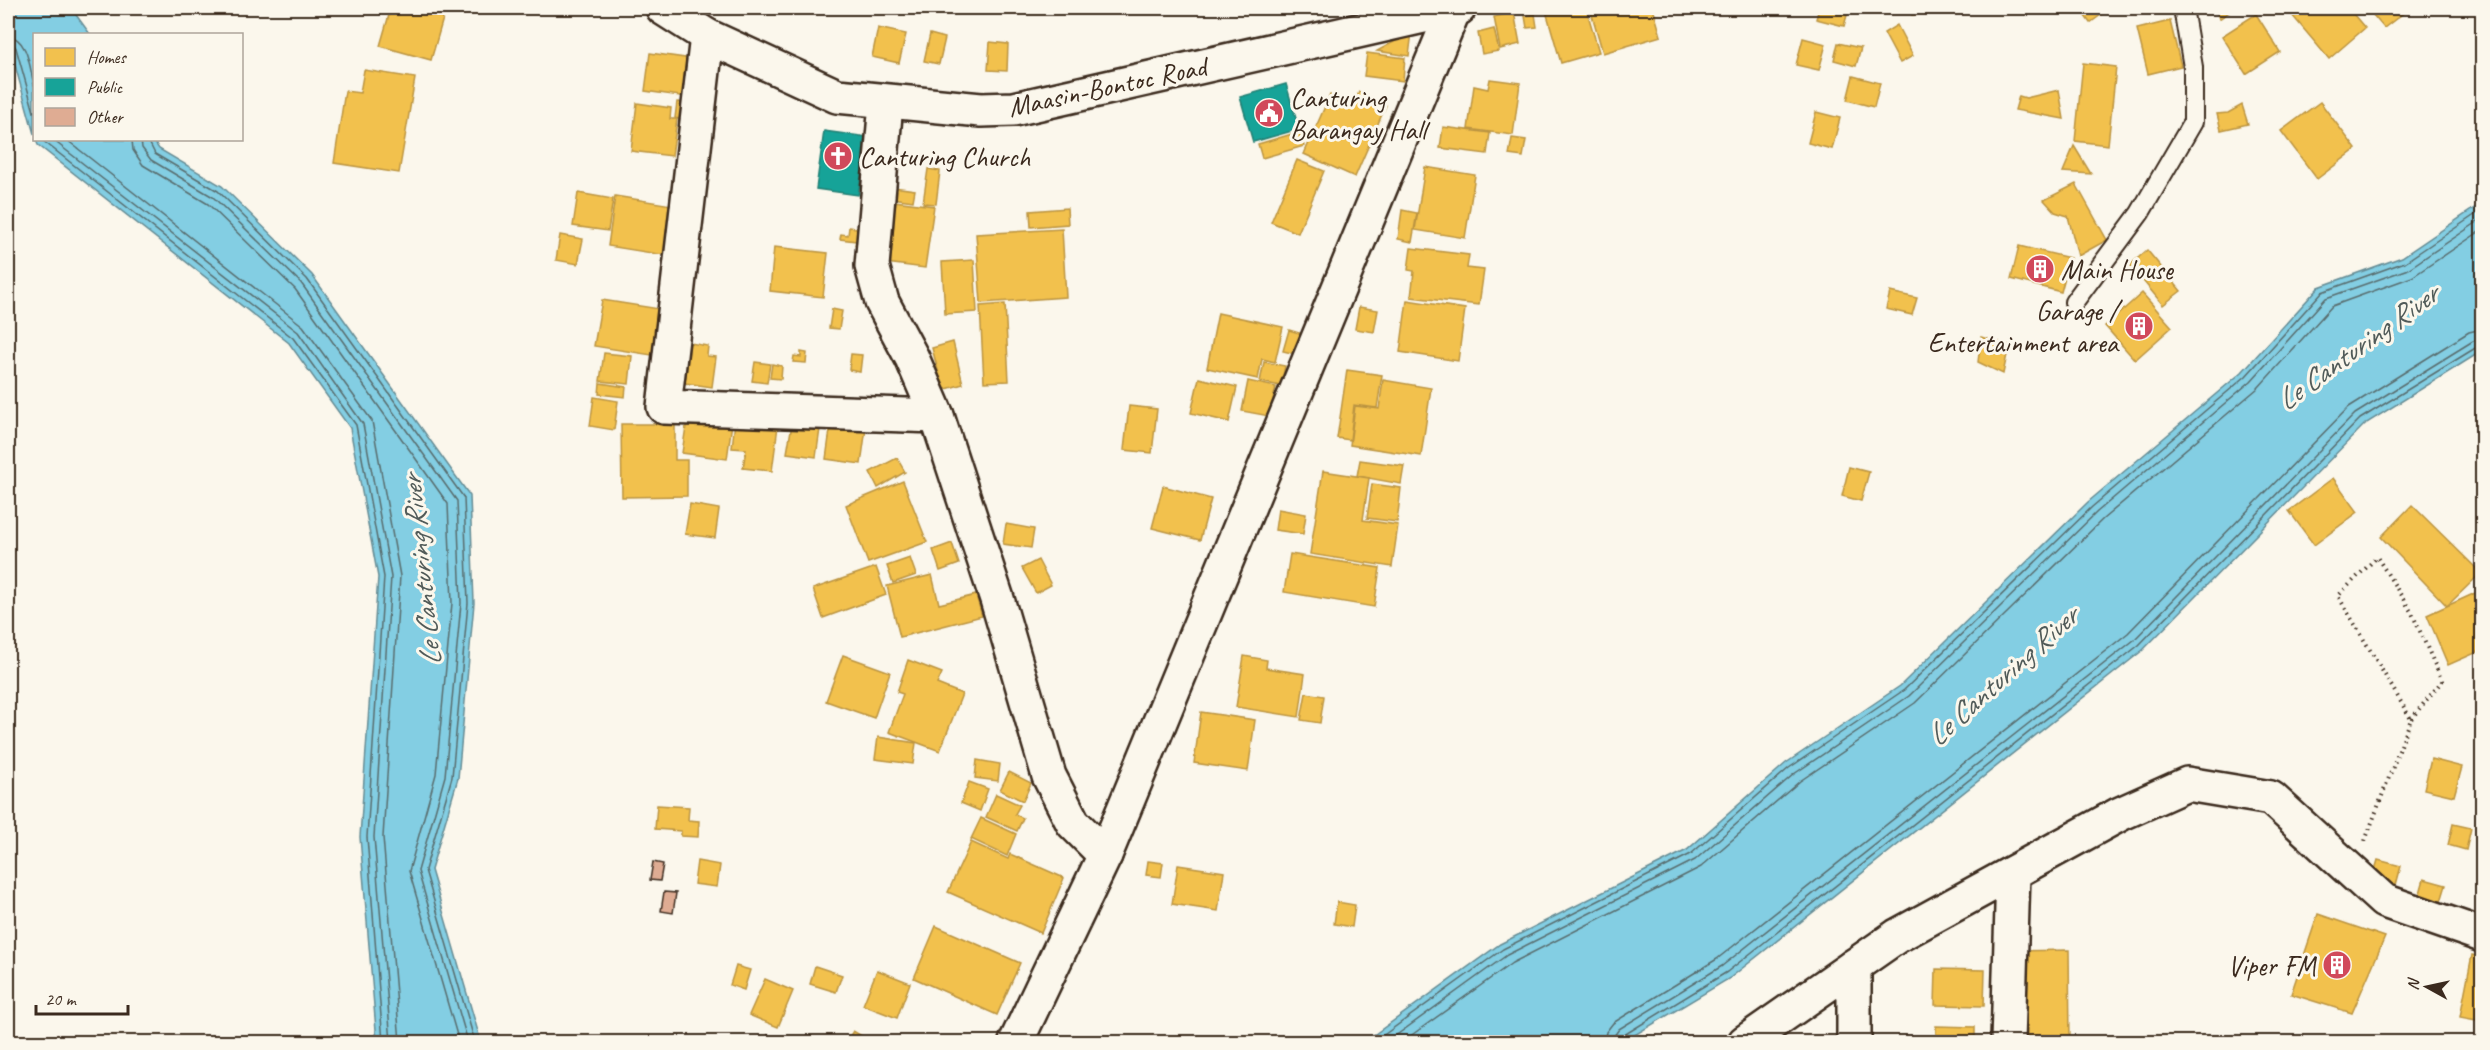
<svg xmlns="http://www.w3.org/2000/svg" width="2490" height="1050" font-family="Caveat,sans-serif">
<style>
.water{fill:#83cee3;stroke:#668c94;stroke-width:1.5}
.homes{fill:#f2c14e;stroke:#bb9440;stroke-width:1.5}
.public{fill:#17a398;stroke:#227f73;stroke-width:1.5}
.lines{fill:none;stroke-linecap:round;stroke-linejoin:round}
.shore{stroke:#586c6d;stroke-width:1.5}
.building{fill:#dfac93;stroke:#3b2a1e;stroke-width:1.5}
.lane-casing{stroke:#3b2a1e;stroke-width:22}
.street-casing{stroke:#3b2a1e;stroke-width:38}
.secondary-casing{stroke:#3b2a1e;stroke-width:38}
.path{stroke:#3b2a1e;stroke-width:4;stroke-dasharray:1.5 4.5;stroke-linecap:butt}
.lane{stroke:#fbf7ec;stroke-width:18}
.street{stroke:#fbf7ec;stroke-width:33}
.secondary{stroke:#fbf7ec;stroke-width:33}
.labels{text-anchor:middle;stroke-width:6;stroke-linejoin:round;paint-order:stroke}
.street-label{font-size:28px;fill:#3b2a1e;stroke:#fbf7ec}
.poi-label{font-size:28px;fill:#3b2a1e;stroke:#fbf7ec;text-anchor:start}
.water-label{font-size:30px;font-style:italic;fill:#515b59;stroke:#fbf7ec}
</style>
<rect width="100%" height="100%" fill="#fbf7ec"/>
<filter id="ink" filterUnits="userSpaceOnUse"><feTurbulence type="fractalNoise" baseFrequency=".0167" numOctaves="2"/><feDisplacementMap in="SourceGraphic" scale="12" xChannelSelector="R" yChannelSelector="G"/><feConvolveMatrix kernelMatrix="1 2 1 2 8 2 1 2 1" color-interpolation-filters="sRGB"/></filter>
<g filter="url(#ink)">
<g class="water">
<path d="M8,8H71L90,34H34V134L8,40Z"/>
<path d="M36,140H153L159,149L222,186L312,275L470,496L474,603L458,778L431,870L481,1042H377L360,837L378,577L350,428L289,343L38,145Z"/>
<path d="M2482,203V351L2365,424L2143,650L1730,978L1623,1042H1364L1500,944L1687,850L1786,763L1900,686L2088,502L2242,372L2319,287L2402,257Z"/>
</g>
<g class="homes">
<path d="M391,8H446L431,60L380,46Z"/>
<path d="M1559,8H1586L1599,52L1561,63L1546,11Z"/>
<path d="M1590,8H1653L1661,36L1603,53Z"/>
<path d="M1819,8H1849L1844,26L1816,19Z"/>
<path d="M1910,8H1950L1912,15Z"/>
<path d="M2079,8H2108L2109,9L2090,23Z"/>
<path d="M2216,8H2235L2219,19Z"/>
<path d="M2286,8H2348L2365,28L2329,59Z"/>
<path d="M2367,8H2410L2384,28Z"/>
<path d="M1514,12L1520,44L1500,49L1494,17Z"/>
<path d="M1535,14L1537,27L1527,28L1525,16Z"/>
<path d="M2256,14L2280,52L2246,74L2222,36Z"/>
<path d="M2170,21L2181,66L2148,74L2137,29Z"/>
<path d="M1897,25L1913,56L1900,63L1884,33Z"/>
<path d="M878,28L906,34L899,63L872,57Z"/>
<path d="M1494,29L1499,51L1482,54L1478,33Z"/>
<path d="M1412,32L1409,56L1377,51Z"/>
<path d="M930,34L945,38L939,64L924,61Z"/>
<path d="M1803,38L1826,44L1819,70L1796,65Z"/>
<path d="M990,42L1008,44L1007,71L988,70Z"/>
<path d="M1838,43L1861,48L1856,66L1834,60Z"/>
<path d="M650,53L692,59L687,97L645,91Z"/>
<path d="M1367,53L1405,58L1403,81L1364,76Z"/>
<path d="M2083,63L2116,67L2108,145L2075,141Z"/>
<path d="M364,70L415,78L399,173L334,163L345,91L360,93Z"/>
<path d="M1853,76L1880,83L1874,107L1847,100Z"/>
<path d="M1490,79L1520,83L1513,135L1468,129L1474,86L1488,89Z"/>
<path d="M2059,90L2064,119L2015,110L2019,96L2026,98Z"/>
<path d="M1359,92L1386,105L1355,177L1304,154L1330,95L1353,106Z"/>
<path d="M677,102L688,103L686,121L675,118Z"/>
<path d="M2320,102L2356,149L2317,179L2281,131Z"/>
<path d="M637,103L671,108L670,119H677L672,156L631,151Z"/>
<path d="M2242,105L2248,124L2221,130L2217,114L2228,113Z"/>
<path d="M1816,112L1840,118L1832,149L1808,143Z"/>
<path d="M1443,127L1490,133L1487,154L1440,148Z"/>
<path d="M1299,132L1304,146L1262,158L1258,144Z"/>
<path d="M1512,138L1526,140L1523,157L1509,155Z"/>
<path d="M2074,146L2091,174L2063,172Z"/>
<path d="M1297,160L1324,171L1298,233L1271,222Z"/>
<path d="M1425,167L1475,175L1465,238L1415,230Z"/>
<path d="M928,169L940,171L936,204L923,203Z"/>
<path d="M2076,184L2107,240L2078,256L2068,216L2055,212L2044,200Z"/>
<path d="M886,186L915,190L913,201L884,197Z"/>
<path d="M578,193L613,199L608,231L573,226Z"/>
<path d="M615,196L672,205L664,255L608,246Z"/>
<path d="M886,200L934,206L925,268L878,262Z"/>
<path d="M1067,208L1068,224L1031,227L1030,211Z"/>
<path d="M1402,210L1417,213L1412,242L1398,239Z"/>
<path d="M849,227L864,229L861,246L855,245L856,241L840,239L841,234L848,235Z"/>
<path d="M1062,229L1066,297L981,303L976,234Z"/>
<path d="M560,235L583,239L578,264L556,260Z"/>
<path d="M2019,246L2070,258L2061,292L2011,279Z"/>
<path d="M774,247L828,253L823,297L770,291Z"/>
<path d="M1411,248L1469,255L1467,268L1484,270L1479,305L1411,297L1414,271L1408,270Z"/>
<path d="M2147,250L2181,291L2163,305L2130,265Z"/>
<path d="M974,260L977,312L945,314L942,262Z"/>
<path d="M1890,292L1917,298L1912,315L1886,309Z"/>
<path d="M2142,293L2172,327L2135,360L2105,326Z"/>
<path d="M602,300L666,310L658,356L594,346Z"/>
<path d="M1407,300L1465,309L1458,361L1400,352Z"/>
<path d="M1005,304L1009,381L984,382L980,306Z"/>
<path d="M1359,307L1378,310L1374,332L1355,329Z"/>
<path d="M832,309L842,311L839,329L829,328Z"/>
<path d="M1218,313L1283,327L1275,362L1262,359L1258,379L1207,368Z"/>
<path d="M1289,330L1306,335L1300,355L1283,351Z"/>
<path d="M1981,337L2009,345L2003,374L1978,362Z"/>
<path d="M953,342L963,384L943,390L932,348Z"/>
<path d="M690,343L708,346L707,356L716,357L712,387L685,383Z"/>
<path d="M801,352L807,353L806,363L793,362L794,356L801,357Z"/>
<path d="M604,353L632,356L629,384L600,381Z"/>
<path d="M851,354L862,355L860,372L849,370Z"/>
<path d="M755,362L770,364L767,383L752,381Z"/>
<path d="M1264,362L1285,366L1281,386L1260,382Z"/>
<path d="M772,364L782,366L781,379L770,378Z"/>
<path d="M1347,370L1382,375L1377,408L1354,405L1350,440L1337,438Z"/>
<path d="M1199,378L1237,387L1229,422L1191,413Z"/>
<path d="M1383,380L1431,388L1421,456L1350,445L1355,406L1379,409Z"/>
<path d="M1248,381L1276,387L1269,416L1242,411Z"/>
<path d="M600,383L626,387L625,397L599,394Z"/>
<path d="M594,397L618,401L614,430L590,426Z"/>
<path d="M1129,406L1157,409L1152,453L1124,450Z"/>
<path d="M832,416L867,421L861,464L826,459Z"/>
<path d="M793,418L821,422L816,457L787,453Z"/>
<path d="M687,420L732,423L727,459L682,453Z"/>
<path d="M735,421L778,426L772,471L743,468L746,449L732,448Z"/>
<path d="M621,424H675V460H687V496L622,497Z"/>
<path d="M897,458L905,472L878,488L870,472Z"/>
<path d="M1360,460L1404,466L1401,484L1357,476Z"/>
<path d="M1849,467L1869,472L1861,501L1842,496Z"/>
<path d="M1323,471L1369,478L1363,520L1398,525L1392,567L1310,554Z"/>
<path d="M2333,478L2358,512L2314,545L2289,511Z"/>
<path d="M903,481L927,542L868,563L846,505Z"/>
<path d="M1372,484L1401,488L1397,522L1367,518Z"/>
<path d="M1163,486L1211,499L1200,540L1152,528Z"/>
<path d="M690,504L719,509L715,538L685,534Z"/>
<path d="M2412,505L2481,573L2447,606L2381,537Z"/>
<path d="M1278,509L1306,514L1303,534L1275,530Z"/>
<path d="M1006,524L1034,529L1031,548L1003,544Z"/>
<path d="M952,543L959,564L940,571L933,550Z"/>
<path d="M1290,554L1380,568L1374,607L1284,592Z"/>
<path d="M910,558L916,575L893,583L887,566Z"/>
<path d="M1038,560L1051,585L1036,593L1022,568Z"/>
<path d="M876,567L886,595L823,618L813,589Z"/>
<path d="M932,575L939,604L976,595L982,616L900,637L887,586Z"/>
<path d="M2482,590V650L2448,665L2427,615Z"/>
<path d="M843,655L890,672L874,718L826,701Z"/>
<path d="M1244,656L1267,660L1266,668L1305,674L1299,717L1236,707Z"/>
<path d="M908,660L942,673L937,684L962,694L940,751L889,732L903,694L897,692Z"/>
<path d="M1306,693L1324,696L1320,723L1301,720Z"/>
<path d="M1201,712L1255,720L1248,771L1194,763Z"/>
<path d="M878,737L916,743L913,764L875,759Z"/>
<path d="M2431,759L2462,767L2454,796L2424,789Z"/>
<path d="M977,760L1000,764L998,781L975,778Z"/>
<path d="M1009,772L1031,783L1023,801L1000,790Z"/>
<path d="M969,782L988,789L980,811L961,803Z"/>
<path d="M996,794L1020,805L1015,814L1023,818L1017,831L986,817Z"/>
<path d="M657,805L689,807L688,820L699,821L698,837L681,836V831L655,829Z"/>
<path d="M981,818L1016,834L1007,856L971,839Z"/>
<path d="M2453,824L2471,828L2466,850L2448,845Z"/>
<path d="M971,842L1008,859L1010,854L1064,878L1041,933L948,892Z"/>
<path d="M2378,860L2401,866L2396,885L2372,880Z"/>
<path d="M697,861L720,865L717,887L694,884Z"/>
<path d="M1148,861L1163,863L1161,877L1146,875Z"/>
<path d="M1178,865L1224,872L1218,911L1172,904Z"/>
<path d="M2424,879L2446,885L2438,911L2417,904Z"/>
<path d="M1337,902L1355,905L1352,927L1334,924Z"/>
<path d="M2318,914L2385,937L2352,1013L2291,994Z"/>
<path d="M936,926L1020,963L997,1015L914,978Z"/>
<path d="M2069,950L2070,1042H2020L2018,951Z"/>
<path d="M2472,955L2482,957V1021L2460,1017Z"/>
<path d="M736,966L750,970L744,990L730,985Z"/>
<path d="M815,966L842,975L836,992L810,984Z"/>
<path d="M1936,969L1985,970L1984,1006L1935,1005Z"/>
<path d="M877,970L910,983L897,1018L863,1005Z"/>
<path d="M765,979L793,991L778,1027L749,1015Z"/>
<path d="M1936,1026L1975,1027V1042H1936Z"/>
<path d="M853,1031L870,1041V1042H846Z"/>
</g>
<g class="public">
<path d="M1286,84L1299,129L1253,142L1240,97Z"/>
<path d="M824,131L867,137L858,195L816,189Z"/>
</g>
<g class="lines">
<g class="shore">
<path d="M8,36C28,37 30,69 34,85"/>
<path d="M8,43L13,44L16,48L34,112"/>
<path d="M42,140L293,338L356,425L384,577L367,837L383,1042"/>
<path d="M53,140L298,332L363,424L391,577L374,837L391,1042"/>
<path d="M67,140L303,326L372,421L400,576L383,837L400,1042"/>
<path d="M132,140L133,150L143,165L208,204L295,289L448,504L452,603L436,774L409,871L459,1042"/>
<path d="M141,140L142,148L151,160L213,197L301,283L457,501L461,603L445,776L418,871L468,1042"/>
<path d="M148,140L155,154L218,191L307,279L464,498L468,603L452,777L425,870L475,1042"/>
<path d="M1374,1042L1503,949L1691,854L1789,768L1904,690L2092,507L2246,376L2322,292L2405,262L2482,210"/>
<path d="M1387,1042L1507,955L1695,860L1794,774L1909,696L2097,512L2251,381L2326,298L2408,269L2482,219"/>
<path d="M1402,1042L1512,963L1701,867L1800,781L1915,703L2103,519L2258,388L2332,306L2412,277L2482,230"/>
<path d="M1604,1042L1606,1032L1613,1023L1717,959L2128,633L2349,407L2469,332L2482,329"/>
<path d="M1613,1042L1614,1036L1619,1029L1722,966L2134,640L2355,414L2473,341L2482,338"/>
<path d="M1621,1042L1624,1035L1727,972L2139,645L2360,419L2477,347L2482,346"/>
</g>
</g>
<g class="building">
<path d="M653,862L663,864L660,881L650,880Z"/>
<path d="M664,892L676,893L673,913L661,911Z"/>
<path d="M768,1035L798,1042H766Z"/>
</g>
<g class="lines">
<g class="lane-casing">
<path id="lane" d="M2074,302L2140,213L2193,122V67L2183,8"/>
</g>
<g class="street-casing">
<g id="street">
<path d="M707,36L664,407L937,416"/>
<path d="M886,103L872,266L882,302L912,358L937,416L997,599L1049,776L1073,823L1105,855"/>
<path d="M1854,966V1042"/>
<path d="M2008,1042L2013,873"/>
</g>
</g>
<g class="secondary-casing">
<g id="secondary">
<path d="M663,8L707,36L837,96L981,110L1014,109L1459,8"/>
<path d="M1016,1042L1105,855L1454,9"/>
<path d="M1745,1042L1897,936L2120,814L2187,784L2271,798L2384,901L2482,935"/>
</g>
</g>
<path class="path" d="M2365,841L2411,719L2338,596L2377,557L2412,613L2442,681L2411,719"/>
<use href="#lane" class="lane"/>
<use href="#street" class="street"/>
<use href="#secondary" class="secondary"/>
</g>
</g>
<defs>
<g id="civic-disc" transform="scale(1.5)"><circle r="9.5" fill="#d1495b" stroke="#fbf7ec"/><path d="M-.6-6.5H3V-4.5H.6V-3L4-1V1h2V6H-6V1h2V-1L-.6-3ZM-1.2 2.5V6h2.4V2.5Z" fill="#fff"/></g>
<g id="church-disc" transform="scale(1.5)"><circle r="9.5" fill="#d1495b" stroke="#fbf7ec"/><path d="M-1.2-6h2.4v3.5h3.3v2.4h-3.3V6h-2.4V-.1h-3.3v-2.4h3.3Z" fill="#fff"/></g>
<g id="building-disc" transform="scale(1.5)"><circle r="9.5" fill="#d1495b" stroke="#fbf7ec"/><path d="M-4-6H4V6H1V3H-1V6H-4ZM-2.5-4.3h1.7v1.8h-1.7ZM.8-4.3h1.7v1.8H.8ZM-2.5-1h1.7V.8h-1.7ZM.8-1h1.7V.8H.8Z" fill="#fff"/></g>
</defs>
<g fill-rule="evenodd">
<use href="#civic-disc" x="1269" y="113"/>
<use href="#church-disc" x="838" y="156"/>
<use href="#building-disc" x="2040" y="269"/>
<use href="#building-disc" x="2139" y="326"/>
<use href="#building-disc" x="2337" y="965"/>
</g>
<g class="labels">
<g class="street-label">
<text transform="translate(1107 86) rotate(-12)" y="10">Maasin-Bontoc Road</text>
</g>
<g class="poi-label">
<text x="1290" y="107">Canturing<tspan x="1290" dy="32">Barangay Hall</tspan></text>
<text x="859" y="166">Canturing Church</text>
<text x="2061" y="279">Main House</text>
<text x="2118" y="320" text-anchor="end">Garage /<tspan x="2118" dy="32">Entertainment area</tspan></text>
<text x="2316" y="975" text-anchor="end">Viper FM</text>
</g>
<g class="water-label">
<text transform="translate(2357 347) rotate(-36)" y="10">Le Canturing River</text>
<text transform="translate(421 571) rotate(-96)" y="10">Le Canturing River</text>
<text transform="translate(2002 676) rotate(-42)" y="10">Le Canturing River</text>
</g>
</g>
<rect width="2490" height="1050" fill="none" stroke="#fbf7ec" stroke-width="30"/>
<rect x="15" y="15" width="2460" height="1020" fill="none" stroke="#3b2a1e" stroke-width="2" filter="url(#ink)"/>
<rect x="33" y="33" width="210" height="108" fill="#fbf7ec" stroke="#aea59a" stroke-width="1.5"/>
<rect x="45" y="48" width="30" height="18" fill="#f2c14e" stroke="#aea59a" stroke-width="1.5"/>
<text x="87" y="63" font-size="18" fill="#3b2a1e">Homes</text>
<rect x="45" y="78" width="30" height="18" fill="#17a398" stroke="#aea59a" stroke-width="1.5"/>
<text x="87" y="93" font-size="18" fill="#3b2a1e">Public</text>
<rect x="45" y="108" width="30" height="18" fill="#dfac93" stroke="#aea59a" stroke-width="1.5"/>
<text x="87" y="123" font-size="18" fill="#3b2a1e">Other</text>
<g transform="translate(2427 987) rotate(278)" stroke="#fbf7ec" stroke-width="4.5" paint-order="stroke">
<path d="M0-4.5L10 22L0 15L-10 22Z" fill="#3b2a1e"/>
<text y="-9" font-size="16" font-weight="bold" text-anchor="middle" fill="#3b2a1e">N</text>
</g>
<path d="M36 1005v9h92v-9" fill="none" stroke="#3b2a1e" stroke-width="3"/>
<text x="45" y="1005" font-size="18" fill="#3b2a1e" stroke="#fbf7ec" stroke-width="4.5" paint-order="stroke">20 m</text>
</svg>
